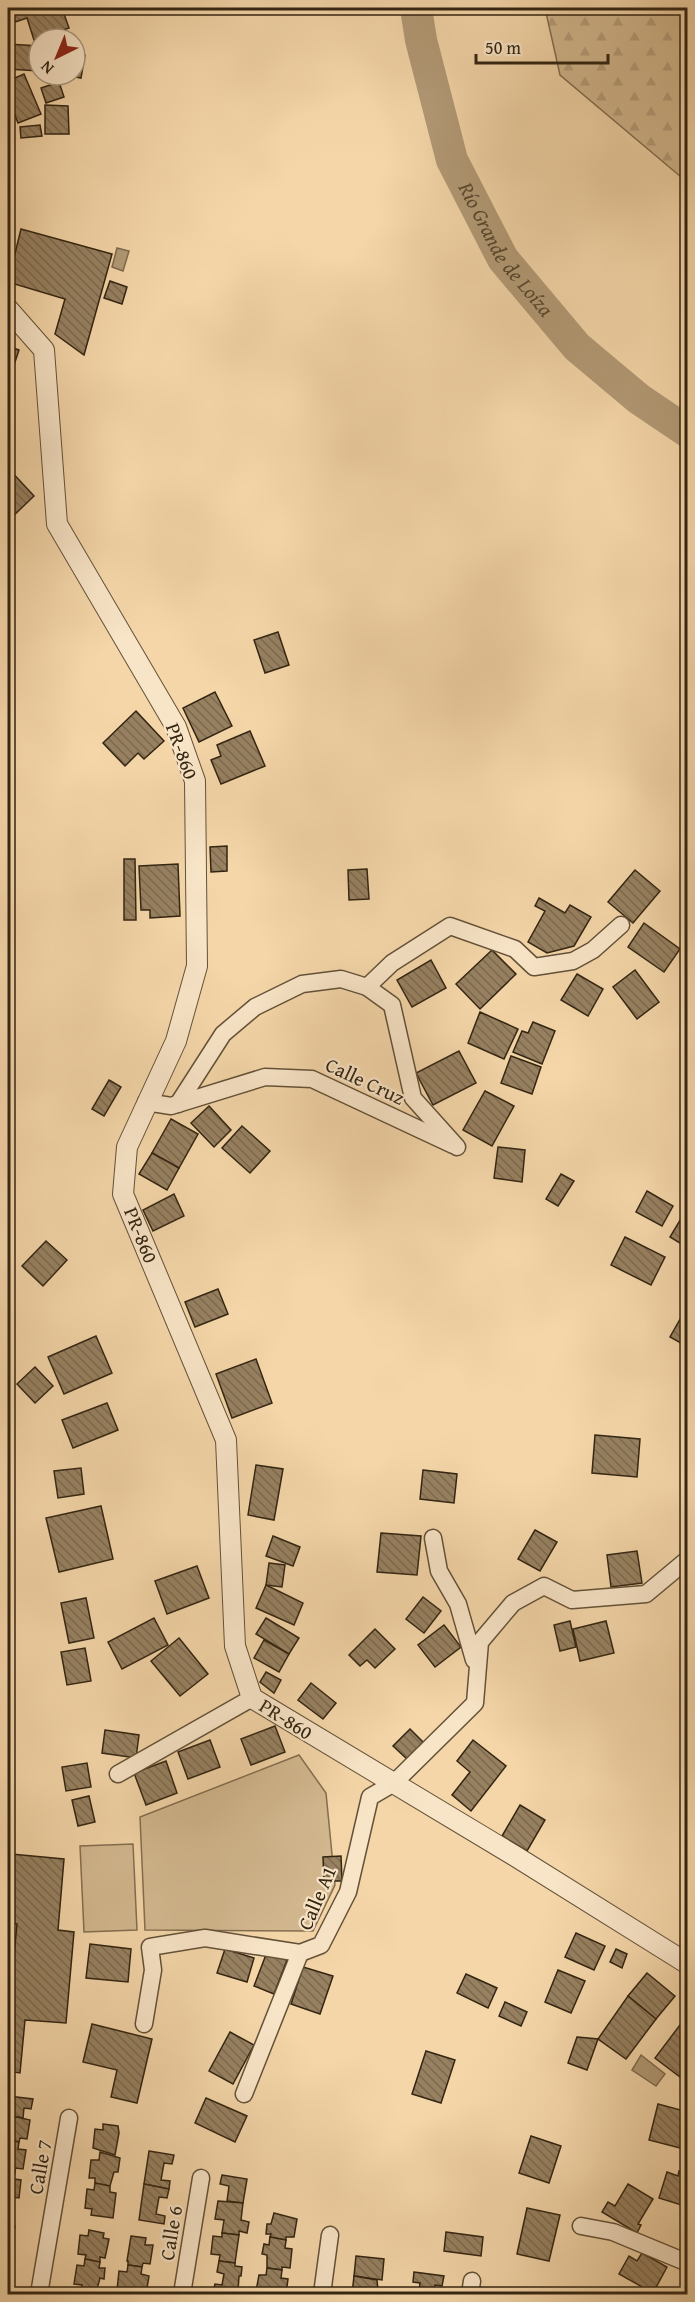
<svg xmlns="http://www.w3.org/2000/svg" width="695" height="2302" font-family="'Gentium Book Plus',serif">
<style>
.forest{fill:url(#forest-firs);stroke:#836e50;stroke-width:1.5}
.pitch{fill:#d3b88f;stroke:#836e50;stroke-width:1.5}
.water{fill:#b29a76;stroke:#7f6b4e;stroke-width:1.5}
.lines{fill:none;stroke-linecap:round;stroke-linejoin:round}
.river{stroke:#b29a76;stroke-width:32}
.building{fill:url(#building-back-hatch);stroke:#332512;stroke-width:1.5}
.minor-casing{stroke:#635138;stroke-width:19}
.tertiary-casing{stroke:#635138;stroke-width:22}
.minor{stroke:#f8e4c7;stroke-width:16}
.tertiary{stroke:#f8e4c7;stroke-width:20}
.labels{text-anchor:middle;stroke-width:4.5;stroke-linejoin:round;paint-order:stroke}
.street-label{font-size:20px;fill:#332512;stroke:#f8e4c7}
.water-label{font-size:21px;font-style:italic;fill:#594830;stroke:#f8e4c7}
</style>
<defs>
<pattern id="forest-firs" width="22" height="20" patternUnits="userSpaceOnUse" patternTransform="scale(1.5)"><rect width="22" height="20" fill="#d3b88f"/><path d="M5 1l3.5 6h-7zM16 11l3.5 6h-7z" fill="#b69e7a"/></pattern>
<pattern id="building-back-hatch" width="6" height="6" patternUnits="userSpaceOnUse" patternTransform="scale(1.5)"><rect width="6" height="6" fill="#978161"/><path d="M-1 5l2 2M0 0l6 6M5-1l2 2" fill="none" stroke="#7c694f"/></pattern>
</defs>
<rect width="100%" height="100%" fill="#f4d6a9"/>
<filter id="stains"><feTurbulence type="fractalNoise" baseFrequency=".00333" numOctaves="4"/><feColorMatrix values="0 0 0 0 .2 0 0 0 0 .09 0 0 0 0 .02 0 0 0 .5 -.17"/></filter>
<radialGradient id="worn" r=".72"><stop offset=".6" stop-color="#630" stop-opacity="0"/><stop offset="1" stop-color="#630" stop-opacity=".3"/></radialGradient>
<path class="forest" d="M545,8H687V182L560,75Z"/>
<g class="pitch">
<path d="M299,1755L326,1793L335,1885L313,1931L145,1930L140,1817Z"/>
<path d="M133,1844L137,1930L84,1932L80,1846Z"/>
</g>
<g class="water">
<path d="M117,248L129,251L123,271L112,267Z"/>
<path d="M641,2055L665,2074L656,2086L632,2070Z"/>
</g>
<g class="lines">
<path class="river" id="s1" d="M416,8L421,40L452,160L503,259L577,347L639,399L688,432"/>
</g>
<g class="building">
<path d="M21,8H62L69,28L34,40L27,18L15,22L11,11Z"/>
<path d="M8,44L39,46V71L8,69Z"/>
<path d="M75,53L85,55L81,78L66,75H75Z"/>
<path d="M24,74L41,114L18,123L14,113L8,116V81Z"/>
<path d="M59,82L64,97L46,103L41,88Z"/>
<path d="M45,105L68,106L69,134H45Z"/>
<path d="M40,125L42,136L21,138L20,127Z"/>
<path d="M21,229L112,254L84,355L55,334L65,299L8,282Z"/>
<path d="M110,281L127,287L122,304L104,298Z"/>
<path d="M8,346L19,350L8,383Z"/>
<path d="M8,468L34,496L8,521Z"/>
<path d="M278,632L289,665L265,673L254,640Z"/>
<path d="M215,692L232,726L199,742L183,708Z"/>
<path d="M136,711L164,741L144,759L138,753L125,766L103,743Z"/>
<path d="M250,731L265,766L221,784L211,760L221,756L217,745Z"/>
<path d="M227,846V871L211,872L210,847Z"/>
<path d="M124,859H135L136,920H124Z"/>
<path d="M178,864L180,916L150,918V910H141L139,866Z"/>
<path d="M367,869L369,899L349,900L348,870Z"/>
<path d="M635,870L660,891L633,923L608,902Z"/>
<path d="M539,898L565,913L570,905L591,917L574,946L547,953L528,942L545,911L535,906Z"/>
<path d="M644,923L680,949L664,972L628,947Z"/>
<path d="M492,950L516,974L480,1009L456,984Z"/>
<path d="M431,960L446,988L412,1007L397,980Z"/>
<path d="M635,970L659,1002L637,1019L613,987Z"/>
<path d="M577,974L603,989L588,1016L561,1000Z"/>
<path d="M480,1012L518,1029L504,1059L468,1043Z"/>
<path d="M533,1022L555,1031L542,1064L513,1052L522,1031L528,1033Z"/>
<path d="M459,1051L476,1083L433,1105L416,1073Z"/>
<path d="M511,1056L541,1067L532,1094L501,1083Z"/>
<path d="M109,1080L121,1087L104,1116L92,1109Z"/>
<path d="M485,1091L514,1106L492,1146L463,1130Z"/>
<path d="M209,1106L231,1130L214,1147L191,1123Z"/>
<path d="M171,1119L198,1134L179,1168L152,1153Z"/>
<path d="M242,1126L270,1151L250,1173L222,1148Z"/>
<path d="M498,1147L525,1150L522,1182L494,1178Z"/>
<path d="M152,1153L179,1168L167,1190L139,1174Z"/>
<path d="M561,1174L574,1181L558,1206L546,1199Z"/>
<path d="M647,1191L673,1206L662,1226L636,1212Z"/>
<path d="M174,1194L184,1216L153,1231L143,1210Z"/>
<path d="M688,1207V1248L670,1237Z"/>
<path d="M625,1237L665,1257L651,1285L611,1265Z"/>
<path d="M46,1241L67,1260L43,1286L22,1266Z"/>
<path d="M218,1289L228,1314L195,1327L185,1302Z"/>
<path d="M688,1305V1347L670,1337Z"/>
<path d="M96,1336L112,1373L64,1394L48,1357Z"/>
<path d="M256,1359L272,1403L232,1418L216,1374Z"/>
<path d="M35,1367L53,1386L35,1403L17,1384Z"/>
<path d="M107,1403L118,1430L73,1448L62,1420Z"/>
<path d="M595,1435L640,1439L637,1477L592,1473Z"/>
<path d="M256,1465L283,1469L274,1520L248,1515Z"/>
<path d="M81,1468L84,1494L58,1498L54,1471Z"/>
<path d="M423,1470L457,1474L454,1503L420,1499Z"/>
<path d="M101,1506L113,1559L59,1572L46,1518Z"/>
<path d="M535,1530L557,1542L540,1571L518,1559Z"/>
<path d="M381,1533L421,1536L417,1575L377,1572Z"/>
<path d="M273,1536L300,1547L293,1566L266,1556Z"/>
<path d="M637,1551L642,1583L611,1587L607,1555Z"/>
<path d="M269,1563L285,1565L282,1587L266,1585Z"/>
<path d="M197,1566L209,1598L167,1614L155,1581Z"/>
<path d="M266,1585L303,1603L294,1625L256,1608Z"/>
<path d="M423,1597L441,1611L424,1633L406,1619Z"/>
<path d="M86,1598L94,1638L69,1643L61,1603Z"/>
<path d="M154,1618L168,1645L122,1669L108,1642Z"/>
<path d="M266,1618L299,1638L289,1654L256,1634Z"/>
<path d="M570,1621L576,1647L560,1651L554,1625Z"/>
<path d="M606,1621L614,1653L580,1661L573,1629Z"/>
<path d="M444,1625L461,1647L435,1667L418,1645Z"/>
<path d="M375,1629L395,1649L375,1668L367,1660L360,1666L349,1655Z"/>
<path d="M179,1638L208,1674L180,1696L151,1661Z"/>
<path d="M264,1640L289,1654L279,1672L254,1658Z"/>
<path d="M85,1648L91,1681L67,1685L61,1652Z"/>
<path d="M266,1672L281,1680L274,1693L260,1682Z"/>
<path d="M311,1683L336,1703L323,1719L298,1700Z"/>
<path d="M275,1726L285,1752L251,1765L241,1739Z"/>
<path d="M410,1729L424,1743L408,1760L393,1746Z"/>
<path d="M105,1730L139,1735L136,1758L102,1753Z"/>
<path d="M210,1740L220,1767L188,1779L178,1752Z"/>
<path d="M473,1740L506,1766L471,1811L452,1795L470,1772L457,1761Z"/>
<path d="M166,1761L177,1793L146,1805L134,1773Z"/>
<path d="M87,1763L91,1787L66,1791L62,1767Z"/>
<path d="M89,1796L95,1822L78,1826L72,1800Z"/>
<path d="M520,1805L545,1820L527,1851L502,1836Z"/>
<path d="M11,1854L64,1859L58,1930L74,1932L66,2023L25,2020L20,2073L8,2071V2020L17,1924L8,1923Z"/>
<path d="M341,1856L342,1881H324L323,1857Z"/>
<path d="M576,1933L605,1946L594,1970L565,1957Z"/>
<path d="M90,1944L131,1949L128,1982L86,1978Z"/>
<path d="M225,1949L254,1958L247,1982L217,1973Z"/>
<path d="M616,1949L627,1954L622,1968L610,1962Z"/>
<path d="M267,1952L287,1960L274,1994L254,1986Z"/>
<path d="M303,1967L333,1976L320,2014L291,2004Z"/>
<path d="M558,1970L585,1981L571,2013L545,2002Z"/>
<path d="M647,1973L675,1996L656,2019L628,1996Z"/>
<path d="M466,1974L497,1988L488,2008L457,1993Z"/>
<path d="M628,1996L656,2019L626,2059L598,2039Z"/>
<path d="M505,2002L527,2012L521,2026L499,2016Z"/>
<path d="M683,2021L688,2025V2083L655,2058Z"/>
<path d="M92,2024L152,2039L137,2103L111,2097L117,2070L83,2062Z"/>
<path d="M230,2032L254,2045L233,2084L209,2071Z"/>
<path d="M577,2037L598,2039L587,2070L568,2063Z"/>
<path d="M426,2051L455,2060L441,2103L412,2094Z"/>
<path d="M8,2096L33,2099L31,2109L24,2108L23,2118L8,2115Z"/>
<path d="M206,2098L247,2116L235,2142L195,2123Z"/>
<path d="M658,2104L688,2112V2150L649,2140Z"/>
<path d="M8,2115L30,2120L27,2139L20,2138L19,2142L8,2140Z"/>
<path d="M103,2124L118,2126L119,2133L115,2155L93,2148L95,2129L103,2130Z"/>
<path d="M531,2136L561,2146L549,2183L519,2173Z"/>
<path d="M8,2140L19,2142L18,2149L26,2150L23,2169L15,2168V2172H8Z"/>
<path d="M149,2151L174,2155L172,2164L164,2163L161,2180L170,2181L169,2189L144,2184Z"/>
<path d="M100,2152L120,2158L118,2172H114L110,2186L95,2183V2178H89L91,2160H99Z"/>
<path d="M679,2171L688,2174V2207L659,2198L667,2172L678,2176Z"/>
<path d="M8,2172H15L14,2179L21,2180L19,2198L12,2197L10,2204L8,2203Z"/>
<path d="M222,2175L247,2179L243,2203L227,2201L229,2186L220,2184Z"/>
<path d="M95,2183L110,2186V2192L116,2193L113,2218L91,2215L92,2209L85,2208L87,2189L94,2190Z"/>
<path d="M144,2184L169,2189L167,2198L159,2197L156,2214L165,2216L164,2224L139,2220Z"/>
<path d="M628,2184L653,2199L638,2224L641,2225L637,2233L602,2212L608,2202L615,2206Z"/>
<path d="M218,2201L243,2203L241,2220L249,2222L247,2233L239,2231V2235L222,2233L224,2220L215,2219Z"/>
<path d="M527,2208L560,2215L549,2261L517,2254Z"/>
<path d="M274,2213L297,2219L294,2237H286V2240L270,2237L271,2234H266L267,2224H271Z"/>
<path d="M8,2225L15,2226L12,2245L8,2244Z"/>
<path d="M89,2230L104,2233L103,2238L109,2239L105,2258L100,2257V2262L85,2259L86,2255L78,2254L80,2235L88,2236Z"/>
<path d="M446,2232L483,2237L481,2256L444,2251Z"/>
<path d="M222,2233L239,2235L235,2263L219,2261L220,2255L211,2254L213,2236L222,2237Z"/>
<path d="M131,2236L146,2238L145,2245H153L150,2264L143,2263L142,2267L128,2265V2261H127Z"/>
<path d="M270,2237L286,2240L285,2248L292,2249L290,2268L282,2267V2270L267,2268V2255L262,2254L264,2244L269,2245Z"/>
<path d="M642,2253L667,2267L653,2293L619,2274L629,2256L637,2261Z"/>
<path d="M8,2255L11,2256L9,2274H8Z"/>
<path d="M356,2256L384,2259L382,2280L354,2276Z"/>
<path d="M85,2259L100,2262L99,2268H105L104,2279L100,2278L96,2293L81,2290L82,2285L74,2284L77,2265L84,2266Z"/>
<path d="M219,2261L235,2263V2266L242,2267L241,2276H239L238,2291L214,2288L215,2284L222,2285L224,2274L217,2272Z"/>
<path d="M128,2265L142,2267L141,2274L149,2276L146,2294H123L124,2291L117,2290L119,2271L127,2272Z"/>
<path d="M267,2268L282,2270L281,2278L288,2279L286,2294L256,2291L259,2275H266Z"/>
<path d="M414,2272L444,2276L442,2286L435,2285L433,2294L419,2292L420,2283L413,2282Z"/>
<path d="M354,2276L377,2280L378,2290H382L381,2294H352Z"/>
<path d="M214,2288L238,2291V2294H213Z"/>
<path d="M81,2290L96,2293V2294H80Z"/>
</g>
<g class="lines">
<g class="minor-casing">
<g id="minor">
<path d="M146,1102L171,1106L265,1077L312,1079L453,1145"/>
<path d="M178,1104L223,1034L255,1007L302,984L341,979L367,987"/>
<path d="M457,1147L413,1098L392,1005L367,987L392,963L450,926L515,949L534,967L573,961L593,950L621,925"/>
<path d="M433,1538L439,1571L458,1604L474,1660"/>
<path d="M118,1774L252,1698"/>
<path d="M144,2024L153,1970L150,1947L205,1938L300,1953L321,1945L348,1892L370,1797L394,1783L475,1703L480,1642L513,1603L544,1586L572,1600L646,1594L688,1559"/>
<path d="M244,2094L300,1953"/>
<path d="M581,2226L613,2232L688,2263"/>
<path d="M39,2294L69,2118"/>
<path d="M182,2294L201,2178"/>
<path d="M322,2294L330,2235"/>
<path d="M470,2294L472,2281"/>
</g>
</g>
<g class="tertiary-casing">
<path id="tertiary" d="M8,309L44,350L57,524L176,727L195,781L197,966L176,1041L127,1147L123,1194L226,1440L235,1646L252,1698L515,1856L688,1964"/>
</g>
<use href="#minor" class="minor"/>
<use href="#tertiary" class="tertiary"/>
</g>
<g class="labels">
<g class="street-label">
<text transform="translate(182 751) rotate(70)" y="7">PR-860</text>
<text transform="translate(365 1081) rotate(25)" y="7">Calle Cruz</text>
<text transform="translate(141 1235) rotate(68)" y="7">PR-860</text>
<text transform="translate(286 1719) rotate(32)" y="7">PR-860</text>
<text transform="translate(317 1898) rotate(-67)" y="7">Calle A1</text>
<text transform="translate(40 2167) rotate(-80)" y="7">Calle 7</text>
<text transform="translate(171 2233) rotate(-81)" y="7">Calle 6</text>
</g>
<g class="water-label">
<text dy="7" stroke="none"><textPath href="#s1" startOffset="261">Río Grande de Loíza</textPath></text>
</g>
</g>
<rect width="695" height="2302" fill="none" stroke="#f4d6a9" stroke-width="30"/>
<rect x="9" y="9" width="677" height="2284" fill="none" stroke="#332512" stroke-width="3"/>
<rect x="15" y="15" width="665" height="2272" fill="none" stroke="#332512" stroke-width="1.5"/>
<g transform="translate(57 57) rotate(223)"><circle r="28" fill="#f8e4c7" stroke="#a9987f" stroke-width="1.5"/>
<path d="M0-4.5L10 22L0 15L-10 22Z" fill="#8f2418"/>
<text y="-9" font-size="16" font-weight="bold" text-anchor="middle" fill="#332512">N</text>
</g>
<path d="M476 54v9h132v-9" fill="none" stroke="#332512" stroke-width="3"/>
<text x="485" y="54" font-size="18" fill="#332512" stroke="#f8e4c7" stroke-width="4.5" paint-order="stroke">50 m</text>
<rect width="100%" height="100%" filter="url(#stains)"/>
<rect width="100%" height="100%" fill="url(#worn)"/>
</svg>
